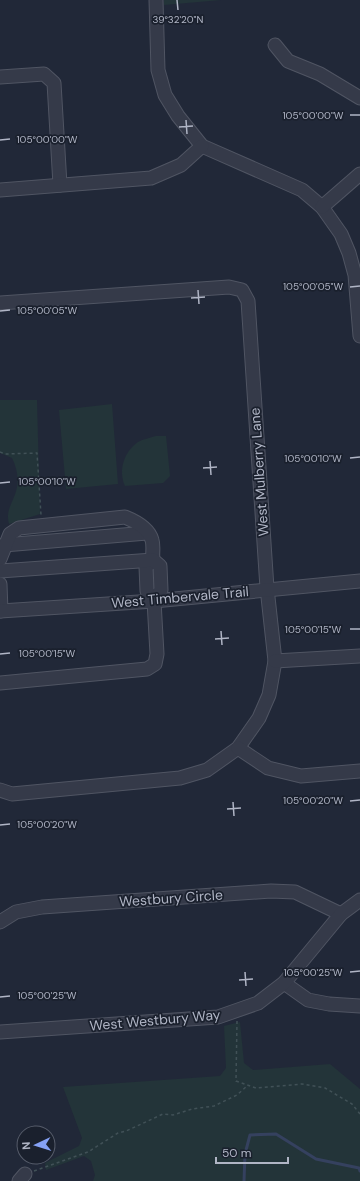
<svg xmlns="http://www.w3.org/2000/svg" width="360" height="1181" font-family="'DM Sans',sans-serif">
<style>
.green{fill:#233439}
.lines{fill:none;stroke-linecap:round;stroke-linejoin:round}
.stream{stroke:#35415f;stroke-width:3}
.minor-casing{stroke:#505563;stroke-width:15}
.path{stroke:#415157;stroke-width:1.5;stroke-dasharray:3 3;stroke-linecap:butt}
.minor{stroke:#353a49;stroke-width:13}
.ticks{fill:none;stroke:#b0b5c5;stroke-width:1.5}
.labels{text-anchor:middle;stroke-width:3.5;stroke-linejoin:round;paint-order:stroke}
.street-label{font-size:14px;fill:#b0b5c5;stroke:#1a202d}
.ticks-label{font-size:10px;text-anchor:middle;fill:#b0b5c5;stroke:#1a202d;stroke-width:3.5;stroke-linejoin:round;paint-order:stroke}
</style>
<rect width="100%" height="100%" fill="#212838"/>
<g class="green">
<path d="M164,0H221L164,5Z"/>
<path d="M0,400H37L40,514L9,524C6,513 10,507 14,497C20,484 18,470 12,458L0,453Z"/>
<path d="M112,404L118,484L66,489L59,410Z"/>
<path d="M156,436H166L170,476L163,483L125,486C118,470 124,452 138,442C143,439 150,438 156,436Z"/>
<path d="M240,1022L244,1063L253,1070L330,1064L360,1089V1181H93L95,1175L91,1161L84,1156L46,1170L45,1163L79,1146L82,1138L63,1087L220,1076L226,1068L224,1026Z"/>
</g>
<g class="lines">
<path class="stream" d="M244,1181L245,1154L250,1135L276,1134L316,1159L359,1168L360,1171"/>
<g class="minor-casing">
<g id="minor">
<path d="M156,0L158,70L165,95L178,116L202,146L302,190L322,207L341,234L349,253L355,275L360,336"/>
<path d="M275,45L288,61L320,74L360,98"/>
<path d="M0,77L44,74L54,83L60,185"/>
<path d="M0,190L151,178L181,165L202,146"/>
<path d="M322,207L360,174"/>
<path d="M0,303L229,287L242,290L248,301L267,588L275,661L269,695L259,718L238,748L207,770L180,778L12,794L0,790"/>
<path d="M4,545L147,533"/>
<path d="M0,559L10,534L19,528L125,517C135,521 149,529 152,540C154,546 152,554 153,560L146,567L147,591L154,601"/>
<path d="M0,571L153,560L160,566L161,590L154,601"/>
<path d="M0,584L1,611"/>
<path d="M0,611L154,601L360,581"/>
<path d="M275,661L360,656"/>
<path d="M0,683L147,669L155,664L157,654L154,601"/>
<path d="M238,748L268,768L301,776L360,771"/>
<path d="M0,922L16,912L42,907L271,891L295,892L341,914"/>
<path d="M284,983L308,1000L329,1004L360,1006"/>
<path d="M0,1032L218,1017L258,1003L284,983L341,914L360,900"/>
<path d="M19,1181L25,1174"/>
</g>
</g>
<g class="path">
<path d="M0,452L5,454L37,453L41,515"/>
<path d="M237,1021L236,1081L256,1088L302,1084L325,1088L352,1104L360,1114"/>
<path d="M34,1171L88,1152L118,1133L126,1131L163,1114L173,1115L192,1109L214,1106L237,1095L248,1085"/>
</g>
<use href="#minor" class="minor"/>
</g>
<path class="ticks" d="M177,0L178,10M350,115H360M186,120L187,134M179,127L193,126M0,140L10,139M350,287L360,286M198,290L199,304M191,298L205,297M0,311L10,310M350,458L360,457M210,461L211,475M203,468L217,467M0,483L10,482M350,629H360M221,631L222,645M215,639L229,638M0,654L10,653M350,801L360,800M233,802L234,816M227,809L241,808M0,825L10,824M245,972L246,986M350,972L360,971M239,980L253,979M0,997L10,996"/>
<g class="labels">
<g class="street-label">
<text transform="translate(259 472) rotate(-94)" y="5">West Mulberry Lane</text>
<text transform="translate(180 597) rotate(-5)" y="5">West Timbervale Trail</text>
<text transform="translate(171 898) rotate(-4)" y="5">Westbury Circle</text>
<text transform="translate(155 1020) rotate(-5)" y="5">West Westbury Way</text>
</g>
</g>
<g class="ticks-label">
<text x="178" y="23">39°32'20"N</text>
<text x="313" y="119">105°00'00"W</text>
<text x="47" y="143">105°00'00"W</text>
<text x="313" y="290">105°00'05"W</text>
<text x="47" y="314">105°00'05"W</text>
<text x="313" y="462">105°00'10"W</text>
<text x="47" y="485">105°00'10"W</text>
<text x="313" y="633">105°00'15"W</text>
<text x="47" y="657">105°00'15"W</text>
<text x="313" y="804">105°00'20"W</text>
<text x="47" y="828">105°00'20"W</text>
<text x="313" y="976">105°00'25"W</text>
<text x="47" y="999">105°00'25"W</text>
</g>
<g transform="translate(36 1145) rotate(266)"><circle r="19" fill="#1a202d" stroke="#565c6a"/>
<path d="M0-3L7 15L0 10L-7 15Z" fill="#85a1f5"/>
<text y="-6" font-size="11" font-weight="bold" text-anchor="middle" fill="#b0b5c5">N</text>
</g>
<path d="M216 1157v6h72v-6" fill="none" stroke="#b0b5c5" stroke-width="2"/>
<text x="222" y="1157" font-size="12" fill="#b0b5c5" stroke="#1a202d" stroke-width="3" paint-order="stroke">50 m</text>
</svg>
